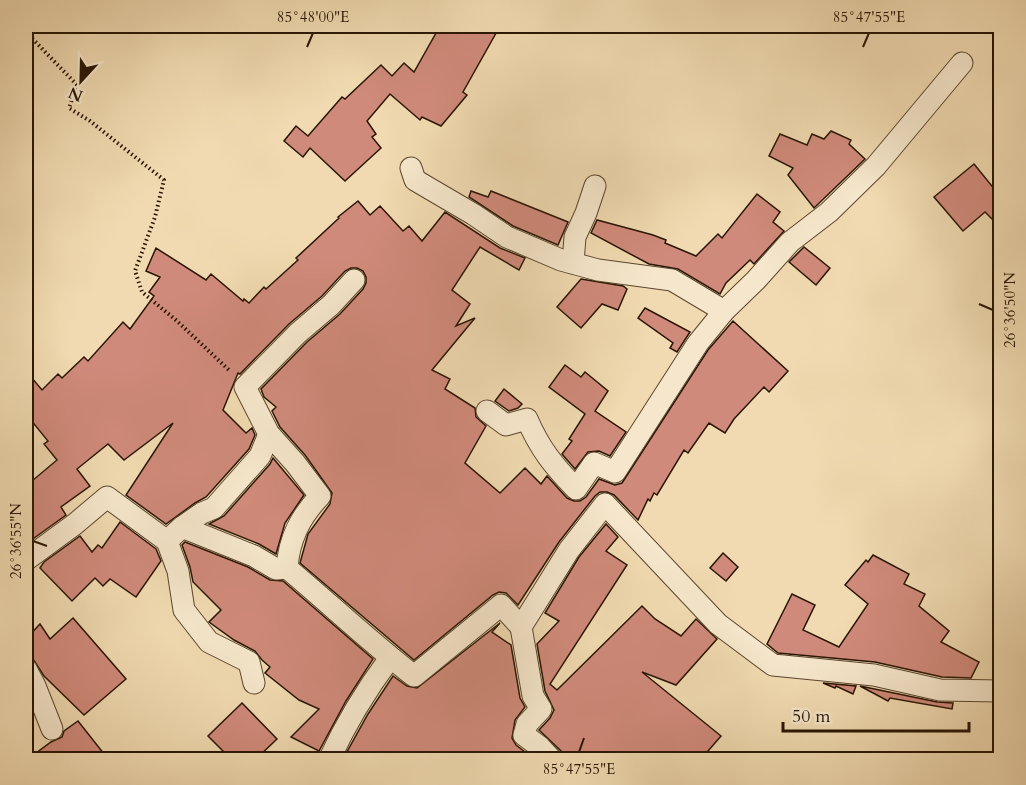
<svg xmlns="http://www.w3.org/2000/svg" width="1026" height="785" font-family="Cardo,serif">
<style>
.building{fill:#d08a7b;stroke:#291503;stroke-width:1.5}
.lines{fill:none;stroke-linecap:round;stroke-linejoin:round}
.minor-casing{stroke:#5b462e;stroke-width:23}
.path{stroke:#291503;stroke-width:4;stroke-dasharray:1.5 3;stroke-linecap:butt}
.minor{stroke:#f6e7cc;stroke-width:21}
.ticks{fill:none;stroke:#291503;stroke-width:2}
.neatline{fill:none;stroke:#291503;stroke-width:2}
.ticks-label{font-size:15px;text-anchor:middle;fill:#291503}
</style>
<rect width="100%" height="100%" fill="#f1dab1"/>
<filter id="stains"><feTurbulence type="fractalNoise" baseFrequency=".00333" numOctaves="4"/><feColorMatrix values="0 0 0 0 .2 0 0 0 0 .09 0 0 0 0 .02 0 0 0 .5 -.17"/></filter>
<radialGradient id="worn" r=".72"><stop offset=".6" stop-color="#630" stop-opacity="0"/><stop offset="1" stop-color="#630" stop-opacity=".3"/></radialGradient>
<g class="building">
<path d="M440,26H500L463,92L467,95L441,126L422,117L420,120L390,94L367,121L376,134L372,137L381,148L345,181L310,148L303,157L284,141L296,126L308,136L342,97L345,99L381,65L392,76L404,63L414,72Z"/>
<path d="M831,131L851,140L849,144L865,159L814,208L788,175L793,168L769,156L780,134L807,145L812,134L824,139Z"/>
<path d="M974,164L1000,196V227L985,212L963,231L934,197Z"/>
<path d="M471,191L488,197L491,191L568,222L558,245L513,226L469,197Z"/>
<path d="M757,194L780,212L773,222L784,231L754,264L750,260L726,283L720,294L678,269L649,264L591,233L597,220L653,235L666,240L665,243L696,256L718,234L722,238Z"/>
<path d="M358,201L370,215L380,206L403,231L409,226L422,241L445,212L500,248L525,258L519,270L480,247L452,290L470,304L456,326L475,318L432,370L450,379L445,389L475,408L476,417L486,426L465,463L500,493L525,468L541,484L547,476L567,498L574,501H580L586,497L599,479L615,485L622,483L708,350L733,321L788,371L769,392L764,387L734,419L725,433L709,423L688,453L684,450L657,495L654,493L650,501L648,499L638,520L614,495L607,492H600L595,496L559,542L518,605L506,593L499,592L493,595L414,660L300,563L308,534L330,504L332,493L305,455L280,427L272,411L276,407L264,397L261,389L307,342L340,314L363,289L366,283V277L363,271L357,268H351L345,271L322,296L289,324L240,374L238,373L223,410L246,433L252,428L255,435L249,449L206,497L195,503L166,524L126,495L173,423L124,460L108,444L77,469L90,486L61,507L66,515L30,541L26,534V486L57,460L44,444L48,441L26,414V371L42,390L58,374L62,378L84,357L88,361L123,322L130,329L154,296L149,292L160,277L146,271L156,248L206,280L211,274L243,301L244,299L249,303L264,287L266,289L298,260L296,258L339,218L338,217Z"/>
<path d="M804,247L830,268L816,285L789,262Z"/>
<path d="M581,279L623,286L627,289L618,310L602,304L581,328L557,307Z"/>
<path d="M645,308L690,332L677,352L670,348L673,343L638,318Z"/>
<path d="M565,365L581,377L585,372L608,391L595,411L626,432L610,456L599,451L588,452L575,469L562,454L572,441L569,439L585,414L549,387Z"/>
<path d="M504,389L522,404L518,408L509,411L495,401Z"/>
<path d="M273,458L304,495L285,523L276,554L259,544L209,524L224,516L270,464Z"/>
<path d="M120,522L156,549L161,561L136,597L110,579L103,586L95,578L72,601L40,568L44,562L80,536L92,552L98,545L102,548Z"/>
<path d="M606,524L618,537L606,551L627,565L550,684L557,690L642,606L655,619L681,636L696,619L717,639L676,685L642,672L721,736L701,759H564L561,751L539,730L550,718L554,710L545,691L537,644L559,621L545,613L579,557Z"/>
<path d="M185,542L248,567L270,580L283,581L373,659L346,701L319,751L291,737L319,709L299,700L265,673L270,667L262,660L255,651L234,640L209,622L221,610L193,582L190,567L182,545Z"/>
<path d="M723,553L738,567L726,581L710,568Z"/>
<path d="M873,555L909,574L904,584L925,594L919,606L949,631L941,642L979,662L971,678L942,677L875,662L778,653L767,644L792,594L815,605L803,630L839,647L868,604L845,585L866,560L868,562Z"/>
<path d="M73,618L126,679L84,715L44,676L33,659L26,656V639L40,624L50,639Z"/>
<path d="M500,623L492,632L511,645L520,698L525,707L515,720L512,738L516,745L534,759H343L368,714L393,676L407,686L417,688Z"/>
<path d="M823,683L856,686L853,694L836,686L835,688Z"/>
<path d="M860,686L937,702L953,703L952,709L890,698L888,701Z"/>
<path d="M242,703L277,739L256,759H231L208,736Z"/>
<path d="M78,721L108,759H28L51,742L62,737L64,731Z"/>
</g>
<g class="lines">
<g class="minor-casing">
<g id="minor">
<path d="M411,168L415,180L473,214L507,237L561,260L598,270L672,280L724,311"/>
<path d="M573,263L575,237L586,213L595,186"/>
<path d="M487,411L506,425L527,419C540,449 553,465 576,489L594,463L615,472L698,343L724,311L756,280L790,242L829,212L876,166L962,63"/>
<path d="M182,527L202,513L214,508L260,456L269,434"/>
<path d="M167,541L178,571L184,610L209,642L249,662L254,683"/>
<path d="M26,560L75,524L107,497L167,541L182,527L254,556L276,569L287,568C330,604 370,642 414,676L501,605L521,627L569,550L605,504L718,624L773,665L874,675L940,690L1000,691"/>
<path d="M287,568C289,539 300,517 320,496L295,463L269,434L245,387L298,333L331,305L354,280"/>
<path d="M521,627L533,696L541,709L527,724L524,735L540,747L552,760"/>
<path d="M26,669L35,686L52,729"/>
<path d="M329,760C346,723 366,690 390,658"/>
</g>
</g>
<path class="path" d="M26,32L77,85L69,108L90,121L164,180L155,217L135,271L142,292L177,321L230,371"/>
<use href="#minor" class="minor"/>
</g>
<path class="ticks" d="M307,47L313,33M863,47L869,33M979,304L993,310M33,541L47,546M579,752L584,738"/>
<rect width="1026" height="785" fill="none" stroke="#f1dab1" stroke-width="66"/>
<g transform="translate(81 81) rotate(202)" stroke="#f6e7cc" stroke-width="4.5" paint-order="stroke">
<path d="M0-4.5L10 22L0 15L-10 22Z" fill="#291503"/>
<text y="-9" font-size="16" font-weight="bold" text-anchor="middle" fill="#291503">N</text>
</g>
<path d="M783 722v9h186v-9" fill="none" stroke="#291503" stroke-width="3"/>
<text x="792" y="722" font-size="18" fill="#291503" stroke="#f6e7cc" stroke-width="4.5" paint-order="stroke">50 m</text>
<rect x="33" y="33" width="960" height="719" class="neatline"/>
<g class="ticks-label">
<text x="313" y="22">85°48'00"E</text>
<text x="869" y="22">85°47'55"E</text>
<text transform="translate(1010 310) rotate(-90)" y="5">26°36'50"N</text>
<text transform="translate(16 541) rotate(-90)" y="5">26°36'55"N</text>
<text x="579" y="774">85°47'55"E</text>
</g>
<rect width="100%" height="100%" filter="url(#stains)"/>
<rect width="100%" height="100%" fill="url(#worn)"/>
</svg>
